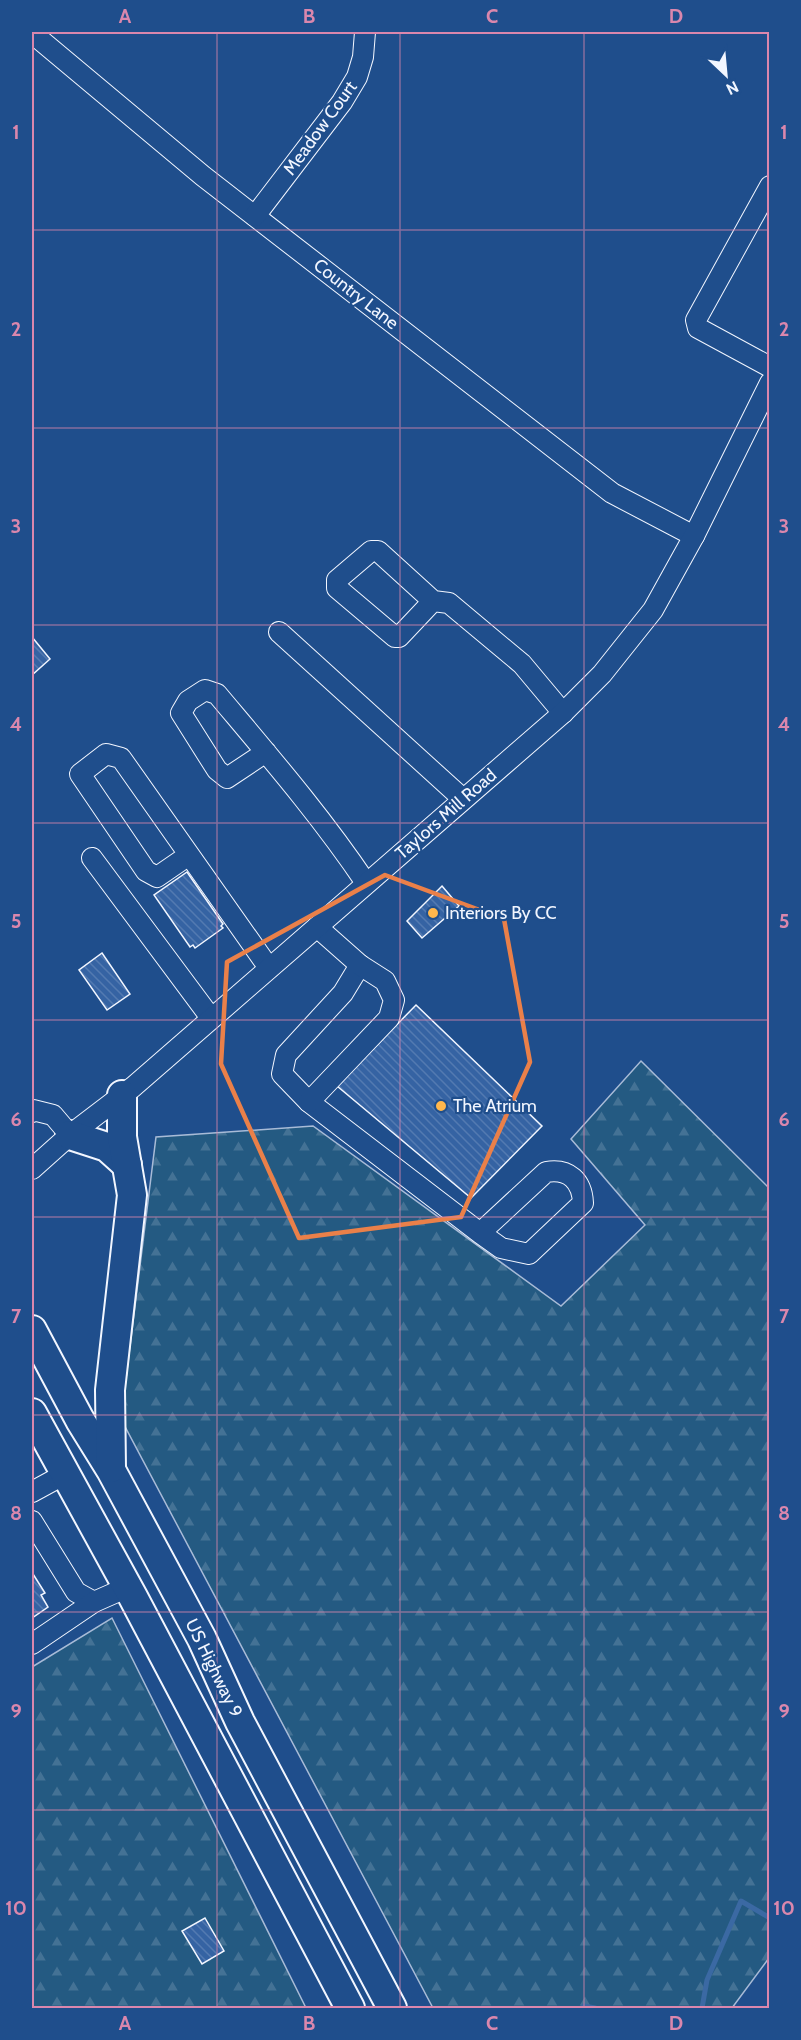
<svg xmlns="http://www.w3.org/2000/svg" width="801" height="2040" font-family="Cabin,sans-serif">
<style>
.forest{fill:url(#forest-firs);stroke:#a8bbd7;stroke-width:1.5}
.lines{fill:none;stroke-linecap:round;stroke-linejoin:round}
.stream{stroke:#3b69a3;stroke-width:5}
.building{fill:url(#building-back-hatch);stroke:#f2f6ff;stroke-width:1.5}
.minor-casing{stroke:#f2f6ff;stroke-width:22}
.highway-casing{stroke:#f2f6ff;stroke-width:32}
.minor{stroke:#1f4e8c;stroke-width:20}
.highway{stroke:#1f4e8c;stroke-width:28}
.marked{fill:none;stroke:#ea8049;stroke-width:4.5;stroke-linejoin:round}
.grid{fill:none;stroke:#da87ad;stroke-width:1.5;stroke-opacity:0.55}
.poi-dot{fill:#ffb74d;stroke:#1f4e8c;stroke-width:2}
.labels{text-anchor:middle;stroke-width:4.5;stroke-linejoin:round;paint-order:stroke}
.street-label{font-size:18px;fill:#f2f6ff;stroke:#1f4e8c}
.poi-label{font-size:18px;fill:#f2f6ff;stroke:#1f4e8c;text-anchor:start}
.neatline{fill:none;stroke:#da87ad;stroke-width:2}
.grid-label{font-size:20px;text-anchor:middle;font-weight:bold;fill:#da87ad}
</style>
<defs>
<pattern id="forest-firs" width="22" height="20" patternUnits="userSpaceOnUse" patternTransform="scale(1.5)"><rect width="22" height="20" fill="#245a82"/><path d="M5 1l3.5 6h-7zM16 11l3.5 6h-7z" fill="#447295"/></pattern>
<pattern id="building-back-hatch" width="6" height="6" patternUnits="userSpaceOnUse" patternTransform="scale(1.5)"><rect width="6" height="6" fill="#3563a3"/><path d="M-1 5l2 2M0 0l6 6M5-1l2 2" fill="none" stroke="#537ab1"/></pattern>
</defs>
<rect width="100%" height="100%" fill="#1f4e8c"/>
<g class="forest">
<path d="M641,1061L769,1188V1958L732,2008H433L121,1419L156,1137L313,1126L561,1306L645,1225L571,1139Z"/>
<path d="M112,1618L306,2008H32V1667Z"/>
</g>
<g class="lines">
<g class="stream">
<path d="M582,2008L584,2006L595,2008"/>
<path d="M702,2008L707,1980L741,1901L770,1918"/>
</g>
</g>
<g class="building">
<path d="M32,637L50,659L32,675Z"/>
<path d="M187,872L223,924L221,926L223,928L195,948L193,945L190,947L154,895Z"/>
<path d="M442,886L459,906L422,938L407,921Z"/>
<path d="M102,953L130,994L107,1010L79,970Z"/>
<path d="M416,1005L542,1126L471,1198L337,1086Z"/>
<path d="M33,1574L45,1593L41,1595L48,1607L32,1618Z"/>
<path d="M205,1918L224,1951L202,1964L182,1931Z"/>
</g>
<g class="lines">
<g class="minor-casing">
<g id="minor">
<path d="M32,33L203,176L612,493L694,536"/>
<path d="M770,186L696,320L698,328L770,367"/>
<path d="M255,216L342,102L357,77L363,57L365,32"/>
<path d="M433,601L399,637H395L337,588V580L371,551H378L433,601L449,603L522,664L563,713"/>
<path d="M279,632L463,799"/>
<path d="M266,752L227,778L217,770L181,713L188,701L205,690L217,694C269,756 321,816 366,883"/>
<path d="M189,855L157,877L146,871L80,774L106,754L121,758L269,968"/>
<path d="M92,858L211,1018"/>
<path d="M360,965L343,993L286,1055L282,1074L309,1102L480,1233L501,1248L529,1254L583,1203C582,1181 569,1168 546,1172L480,1233"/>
<path d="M309,1102L389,1018L394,1000L385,981L360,965L317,927"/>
<path d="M32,1112L33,1110L53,1115L70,1135"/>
<path d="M32,1169L70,1135L133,1087L563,713L602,674L653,610L694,536L770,383"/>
<path d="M32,1492L65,1474"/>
<path d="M32,1521L76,1592L94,1602"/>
<path d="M32,1644L94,1602L128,1587"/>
</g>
</g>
<g class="highway-casing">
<g id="highway">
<path d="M70,1135L107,1147L127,1165"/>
<path d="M32,1330L80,1420L111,1470L202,1639L240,1722L392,2008"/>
<path d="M32,1413L133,1597L350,2008"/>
<path d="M111,1468L110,1390L132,1195L122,1137V1095"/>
</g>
</g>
<use href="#minor" class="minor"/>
<use href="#highway" class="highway"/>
</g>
<path class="marked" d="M385,875L504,919L530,1062L461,1217L299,1238L221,1064L227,962Z"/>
<path class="grid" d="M217,32V2008M400,32V2008M584,32V2008M32,230H770M32,428H770M32,625H770M32,823H770M32,1020H770M32,1217H770M32,1415H770M32,1612H770M32,1810H770"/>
<g class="poi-dot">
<circle cx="433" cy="913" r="6"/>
<circle cx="441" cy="1106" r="6"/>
</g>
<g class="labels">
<g class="street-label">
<text transform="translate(320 128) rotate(-54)" y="6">Meadow Court</text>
<text transform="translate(356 294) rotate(38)" y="6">Country Lane</text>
<text transform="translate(446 814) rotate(-41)" y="6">Taylors Mill Road</text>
<text transform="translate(214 1668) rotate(64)" y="6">US Highway 9</text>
</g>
<g class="poi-label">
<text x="445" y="919">Interiors By CC</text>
<text x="453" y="1112">The Atrium</text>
</g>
</g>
<rect width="801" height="2040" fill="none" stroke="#1f4e8c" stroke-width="66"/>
<g transform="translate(726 75) rotate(154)" stroke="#1f4e8c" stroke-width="4.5" paint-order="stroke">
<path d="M0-4.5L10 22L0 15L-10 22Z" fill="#f2f6ff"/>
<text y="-9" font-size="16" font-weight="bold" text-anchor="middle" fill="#f2f6ff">N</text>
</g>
<rect x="33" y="33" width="735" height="1974" class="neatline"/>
<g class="grid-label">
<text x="125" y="23">A</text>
<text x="309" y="23">B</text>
<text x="492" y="23">C</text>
<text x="676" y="23">D</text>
<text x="16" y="139">1</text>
<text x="784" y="139">1</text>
<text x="16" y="336">2</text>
<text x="784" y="336">2</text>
<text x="16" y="533">3</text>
<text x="784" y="533">3</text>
<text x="16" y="731">4</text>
<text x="784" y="731">4</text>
<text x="16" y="928">5</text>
<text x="784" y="928">5</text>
<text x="16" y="1126">6</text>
<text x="784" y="1126">6</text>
<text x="16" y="1323">7</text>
<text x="784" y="1323">7</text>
<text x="16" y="1520">8</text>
<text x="784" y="1520">8</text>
<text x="16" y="1718">9</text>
<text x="784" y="1718">9</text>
<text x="16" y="1915">10</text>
<text x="784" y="1915">10</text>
<text x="125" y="2030">A</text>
<text x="309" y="2030">B</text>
<text x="492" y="2030">C</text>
<text x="676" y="2030">D</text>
</g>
</svg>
